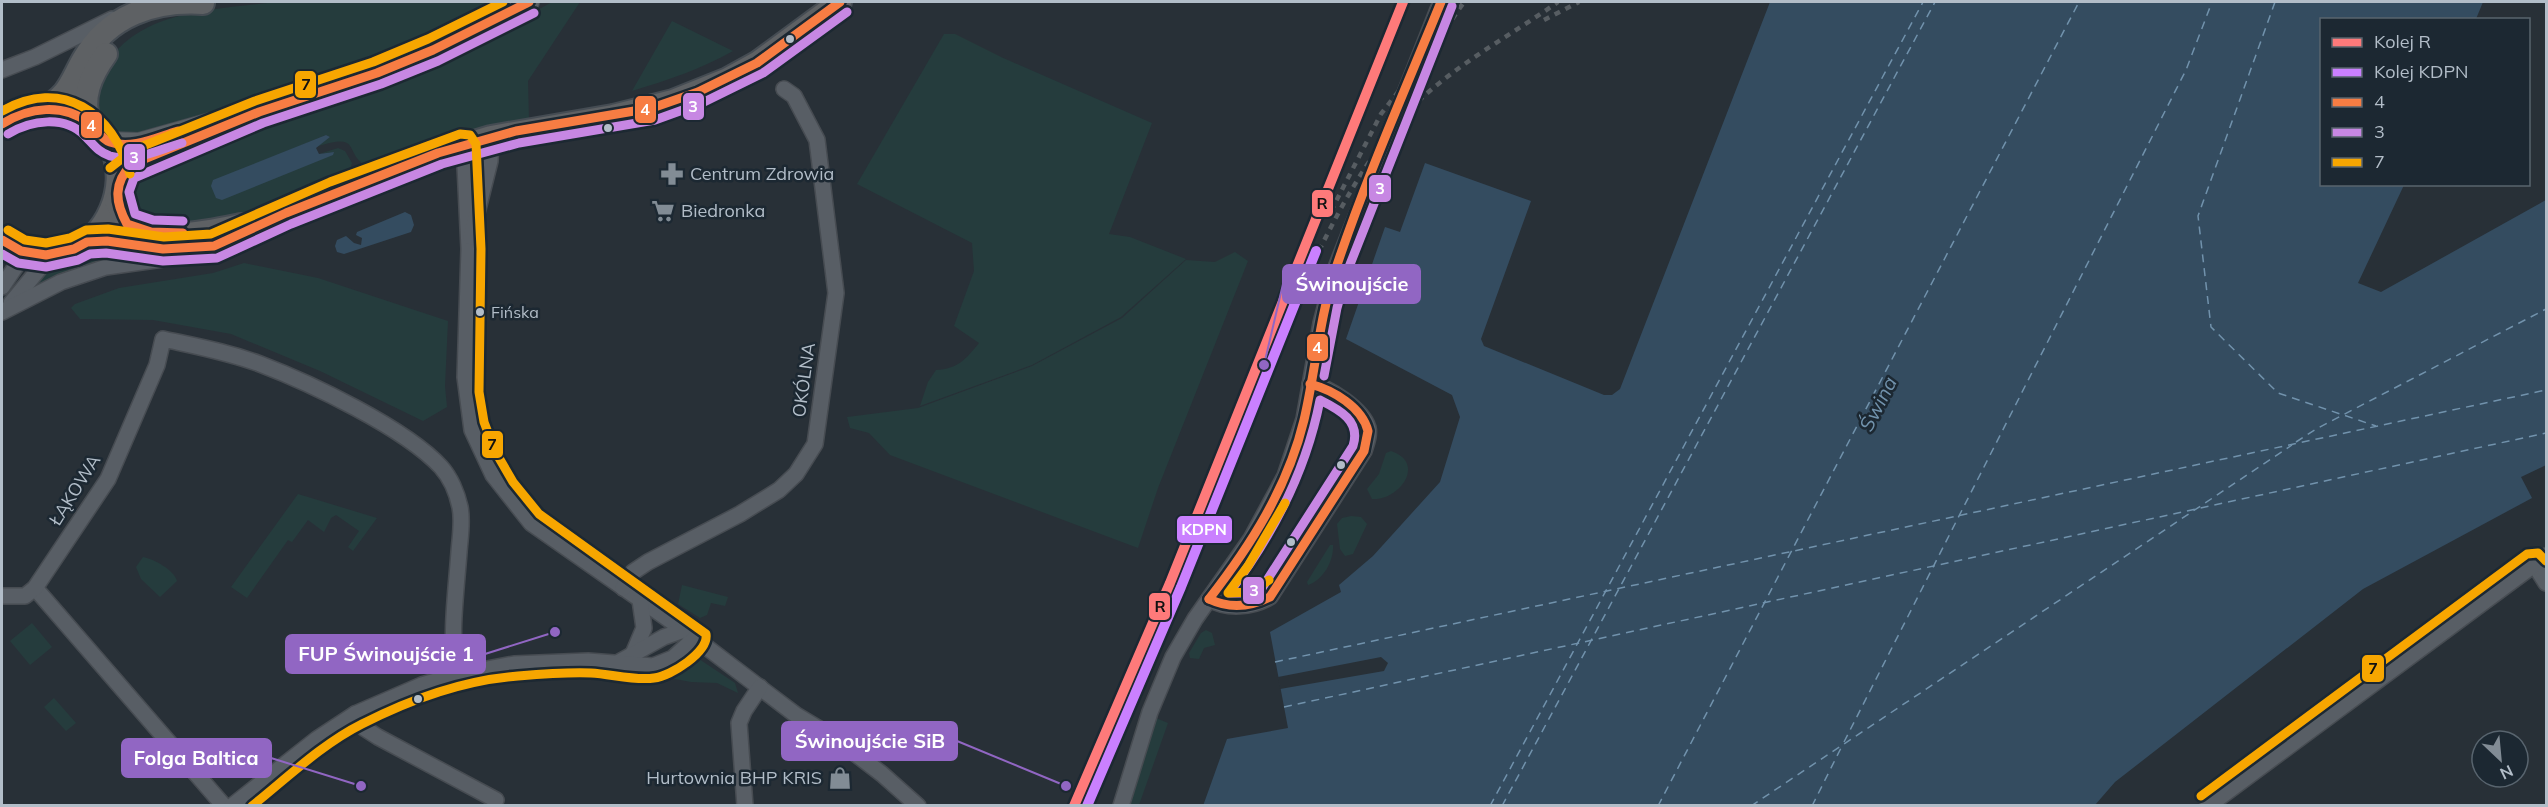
<svg xmlns="http://www.w3.org/2000/svg" width="2548" height="807" font-family="Mulish,sans-serif">
<style>
.green{fill:#253c3d}
.water{fill:#344c60}
.pier{fill:#283037}
.lines{fill:none;stroke-linecap:round;stroke-linejoin:round}
.ferry{stroke:#7192ac;stroke-width:1.5;stroke-dasharray:8 6;stroke-linecap:butt}
.minor-casing{stroke:#474c52;stroke-width:18}
.major-casing{stroke:#464d54;stroke-width:22}
.highway-casing{stroke:#454c53;stroke-width:26}
.minor{stroke:#585e65;stroke-width:15}
.major{stroke:#5b6166;stroke-width:20}
.highway{stroke:#5e6164;stroke-width:22}
.rail{stroke:#575d62;stroke-width:4.5;stroke-dasharray:6 6;stroke-linecap:butt}
.bus-1-casing{stroke:#1c2832;stroke-width:14}
.bus-2-casing{stroke:#1c2832;stroke-width:14}
.bus-3-casing{stroke:#1c2832;stroke-width:14}
.bus-1{stroke:#f77d43;stroke-width:9}
.bus-2{stroke:#c787e3;stroke-width:9}
.bus-3{stroke:#f7a600;stroke-width:9}
.rail-1-casing{stroke:#1c2832;stroke-width:15}
.rail-2-casing{stroke:#1c2832;stroke-width:15}
.rail-1{stroke:#fe7a7a;stroke-width:10}
.rail-2{stroke:#ca80ff;stroke-width:10}
.bus-dot{fill:#b2bdc8;stroke:#1c2832;stroke-width:2}
.labels{text-anchor:middle;stroke-width:5;stroke-linejoin:round;paint-order:stroke}
.bus-label{font-size:16px;fill:#b2bdc8;stroke:#1c2832;text-anchor:start}
.poi-label{font-size:18px;fill:#b2bdc8;stroke:#1c2832;text-anchor:start}
.street-label{font-size:18px;fill:#b2bdc8;stroke:#1c2832}
.water-label{font-size:20px;font-style:italic;fill:#7192ac;stroke:#1c2832}
.leader{fill:none;stroke:#9166c3;stroke-width:2}
.callout-dot{fill:#9166c3;stroke:#1c2832;stroke-width:2}
.callout{fill:#9166c3;stroke:#9166c3;stroke-width:2}
.callout-label{font-size:20px;text-anchor:middle;font-weight:bold;fill:#fff}
.line-badge{stroke:#1c2832;stroke-width:2}
.badge-label{font-size:16px;text-anchor:middle;font-weight:bold;fill:#fff}
.pale-badge-label{font-size:16px;text-anchor:middle;font-weight:bold;fill:#111}
</style>
<rect width="100%" height="100%" fill="#283037"/>
<g class="green">
<path d="M276,2H507C389,66 257,102 128,137C108,129 94,116 93,94C93,85 100,76 104,69C136,9 216,10 276,2Z"/>
<path d="M552,2H580L528,81L529,120L432,143L368,167C342,154 364,131 316,147L330,137L326,135L212,182L333,152L319,154L338,148L345,151L352,163L349,174L278,205L232,219L166,228L138,220C126,201 126,185 141,167L403,75L491,36Z"/>
<path d="M672,21L733,51C701,69 668,80 632,91Z"/>
<path d="M944,34H955L1001,57L1152,123L1109,234L1130,237L1186,259L1121,317L1032,365L920,406L928,382L936,370C958,369 966,359 979,343L954,326L974,271L972,243L857,184Z"/>
<path d="M95,251L142,254L33,290L31,286L48,268L71,262Z"/>
<path d="M1235,252L1248,261L1158,488L1138,548L890,455L869,433L850,428L847,417L918,408L1032,366L1122,318L1186,260L1215,262Z"/>
<path d="M244,263L318,278L448,321L445,386L447,407L423,421L320,371L231,334L153,320L80,319L71,308L75,304L119,288L213,273Z"/>
<path d="M1391,451C1427,463 1399,501 1372,499L1367,489L1379,474L1386,453Z"/>
<path d="M298,494L377,518L353,551L348,547L359,531L336,515L331,518L324,532L308,520L292,542L288,540L247,598L231,587Z"/>
<path d="M1351,516L1361,517L1367,524L1353,554L1345,556L1340,549L1337,524L1342,518Z"/>
<path d="M1330,545H1333C1334,561 1323,580 1308,585L1307,582Z"/>
<path d="M143,557C154,559 174,570 177,581L160,597L141,579L136,567Z"/>
<path d="M682,585L728,597L725,606L711,603L707,615L700,618L678,604Z"/>
<path d="M32,623L52,647L30,665L10,641Z"/>
<path d="M1206,630L1212,633L1215,645L1204,648L1199,659L1190,658L1189,653L1201,633Z"/>
<path d="M699,659L735,683L738,693L717,683L691,682L643,673C664,674 679,658 699,659Z"/>
<path d="M54,698L76,723L66,731L44,707Z"/>
<path d="M1156,718L1168,723L1139,805L1130,806Z"/>
</g>
<g class="water">
<path d="M1770,2H2483L2476,19L2322,20V184L2404,185L2358,283L2381,292L2546,200V465L2521,477L2532,498L2363,589L2115,782L2095,805L1203,806L1227,739L1288,728L1270,632L1341,592L1339,585L1373,556L1440,482L1460,417L1452,395L1346,339L1385,227L1400,232L1425,163L1531,201L1481,339L1484,346L1604,395H1612L1620,389Z"/>
<path d="M326,135L330,137L316,148L319,154L334,152L333,155L222,200L216,198L211,186L213,180Z"/>
<path d="M405,212L411,215L414,225L411,232L344,254L337,252L335,246L337,240L346,236L354,243L361,245L362,238L356,235L357,232Z"/>
</g>
<path class="pier" d="M1381,657L1388,663L1384,671L1280,689L1278,677Z"/>
<g class="lines">
<g class="ferry">
<path d="M2275,2L2198,216L2211,327L2278,393L2376,426"/>
<path d="M2296,442L2316,429L2546,309"/>
<path d="M1275,662L2546,390"/>
<path d="M1284,707L2546,433"/>
<path d="M1844,742L2186,70L2212,2"/>
<path d="M1490,806L1923,2"/>
<path d="M1502,806L1935,2"/>
<path d="M1658,806L2079,2"/>
<path d="M1751,806L2292,445"/>
<path d="M1812,806L1842,746"/>
</g>
<g class="minor-casing">
<g id="minor">
<path d="M2,70L35,57L112,19"/>
<path d="M464,145L469,249L465,377L472,430L493,475L531,523L684,630L796,715L836,739L882,774L918,806"/>
<path d="M471,237L490,161L491,137"/>
<path d="M2,287L18,263L21,251"/>
<path d="M11,303L44,263L58,254"/>
<path d="M2,312L61,282L106,267L177,257"/>
<path d="M2534,564L2546,583"/>
<path d="M35,588L224,806"/>
<path d="M623,588L633,572L648,562L740,514L779,490L796,474L815,444L836,293L817,140L794,96L784,89"/>
<path d="M2,596H25L35,588L108,479L157,365L163,339C195,346 228,352 260,364C310,383 405,428 441,467C450,477 457,493 460,507C463,521 460,538 459,552C456,593 450,634 456,675"/>
<path d="M1209,599C1228,610 1252,607 1270,597L1364,451C1366,444 1370,436 1368,428C1363,410 1329,387 1310,384"/>
<path d="M633,654L644,628L640,600"/>
<path d="M619,662L664,637L684,630"/>
<path d="M355,714L364,728L378,737L496,800"/>
<path d="M232,806L317,739L355,714L422,685L456,675L514,664L588,661L653,666L673,658L695,638"/>
<path d="M745,806L739,723L744,711L760,687"/>
<path d="M1121,806L1150,712L1173,657L1195,619L1251,539L1285,476L1304,419L1321,323L1335,270L1441,2"/>
<path d="M2208,806L2546,556"/>
</g>
</g>
<g class="major-casing">
<g id="major">
<path d="M107,142L139,143L210,123"/>
<path d="M118,177L137,161L259,112L377,73L433,50L529,2"/>
</g>
</g>
<g class="highway-casing">
<g id="highway">
<path d="M43,109C69,95 70,83 83,60C108,15 155,0 203,3"/>
<path d="M2,124C19,111 41,106 63,111C170,137 104,305 2,240"/>
<path d="M90,124C80,98 91,75 106,54"/>
<path d="M116,201L127,224C158,243 207,232 241,225"/>
<path d="M87,242L107,241L163,249L214,246L286,213L438,153L491,137L613,116L673,101L728,79L757,63L840,2"/>
</g>
</g>
<use href="#minor" class="minor"/>
<use href="#major" class="major"/>
<use href="#highway" class="highway"/>
<g class="rail">
<path d="M1544,20L1579,2"/>
<path d="M1331,211L1381,114L1436,43L1464,2"/>
<path d="M1294,305C1324,237 1368,146 1424,96C1464,60 1514,33 1558,2"/>
</g>
<g class="bus-1-casing">
<g id="bus-1">
<path d="M2,124C29,107 63,103 89,123C97,129 101,139 110,142C132,150 157,137 178,131"/>
<path d="M183,233L151,232L127,224C115,202 113,183 132,164L259,112L377,73L433,50L529,2"/>
<path d="M2,240L21,251L46,255L74,249L87,242L107,241L163,249L214,246L286,213L438,153L516,131L652,108L698,92L757,63L840,2"/>
<path d="M1209,599C1251,545 1288,487 1304,420C1316,369 1319,318 1336,268C1366,178 1405,90 1441,2"/>
<path d="M1209,599C1230,609 1250,607 1270,597L1364,451L1368,431C1362,407 1333,390 1310,384"/>
</g>
</g>
<g class="bus-2-casing">
<g id="bus-2">
<path d="M8,134C31,120 65,115 85,136C94,145 98,152 110,156C134,163 160,149 182,143"/>
<path d="M183,221L153,220L135,214L129,192L134,178L263,123L381,84L438,61L534,13"/>
<path d="M2,254L18,263L46,267L78,260L90,254L106,253L163,261L217,258L291,224L442,164L519,143L655,120L702,103L763,73L847,12"/>
<path d="M1324,376L1337,308L1347,272L1452,6"/>
<path d="M1320,400C1340,410 1361,421 1353,446L1262,588L1246,593H1229C1273,535 1306,472 1320,400Z"/>
</g>
</g>
<g class="bus-3-casing">
<g id="bus-3">
<path d="M2,111C62,77 113,112 130,174"/>
<path d="M110,168L133,150L255,101L373,62L428,39L503,2"/>
<path d="M8,230L25,240L46,243L70,238L86,230L108,229L164,237L211,234L330,182L460,134L470,135L476,144L481,249L479,392L484,422L495,451L513,482L539,514L706,634C709,652 671,676 654,678C635,681 611,674 591,673C567,672 542,674 518,676C464,680 409,700 362,724C322,744 287,778 252,806"/>
<path d="M1269,580L1251,592L1228,593L1248,566L1285,503"/>
<path d="M2201,796L2527,554L2538,553L2546,561"/>
</g>
</g>
<use href="#bus-1" class="bus-1"/>
<use href="#bus-2" class="bus-2"/>
<use href="#bus-3" class="bus-3"/>
<g class="rail-1-casing">
<path id="rail-1" d="M1074,806L1170,583L1403,2"/>
</g>
<g class="rail-2-casing">
<path id="rail-2" d="M1087,806L1181,587L1316,251"/>
</g>
<use href="#rail-1" class="rail-1"/>
<use href="#rail-2" class="rail-2"/>
</g>
<defs>
<g id="pharmacy-bare" transform="scale(1.8)"><path d="M-2-6h4v4h4v4h-4v4h-4v-4h-4v-4h4Z" fill="#828c95" stroke="#1c2832" stroke-width="2.5" paint-order="stroke"/></g>
<g id="supermarket-bare" transform="scale(1.8)"><path d="M-6-5.5h2.5l.6 2H6L4.5 2H-2.5L-4.4-4H-6ZM-1.5 3.2a1.3 1.3 0 1 0 .1 0ZM3 3.2a1.3 1.3 0 1 0 .1 0Z" fill="#828c95" stroke="#1c2832" stroke-width="2.5" paint-order="stroke"/></g>
<g id="shop-bare" transform="scale(1.8)"><path d="M-5-2.5h2.3a2.7 3.5 0 0 1 5.4 0H5L5.5 6h-11ZM-1.5-2.5h3a1.5 2.3 0 0 0-3 0Z" fill="#828c95" stroke="#1c2832" stroke-width="2.5" paint-order="stroke"/></g>
</defs>
<g fill-rule="evenodd">
<use href="#pharmacy-bare" x="672" y="174"/>
<use href="#supermarket-bare" x="663" y="211"/>
<use href="#shop-bare" x="840" y="778"/>
</g>
<g class="bus-dot">
<circle cx="790" cy="39" r="5"/>
<circle cx="608" cy="128" r="5"/>
<circle cx="480" cy="312" r="5"/>
<circle cx="1341" cy="465" r="5"/>
<circle cx="1291" cy="542" r="5"/>
<circle cx="418" cy="699" r="5"/>
</g>
<g class="labels">
<g class="bus-label">
<text x="491" y="318">Fińska</text>
</g>
<g class="poi-label">
<text x="690" y="180">Centrum Zdrowia</text>
<text x="681" y="217">Biedronka</text>
<text x="822" y="784" text-anchor="end">Hurtownia BHP KRIS</text>
</g>
<g class="street-label">
<text transform="translate(804 380) rotate(-82)" y="6">OKÓLNA</text>
<text transform="translate(75 490) rotate(-58)" y="6">ŁĄKOWA</text>
</g>
<g class="water-label">
<text transform="translate(1878 404) rotate(-63)" y="7">Świna</text>
</g>
</g>
<path class="leader" d="M1264 365L1283 284M555 632L485 654M1066 786L957 741M361 786L271 758"/>
<g class="callout-dot">
<circle cx="1264" cy="365" r="6"/>
<circle cx="555" cy="632" r="6"/>
<circle cx="1066" cy="786" r="6"/>
<circle cx="361" cy="786" r="6"/>
</g>
<g class="callout">
<rect x="1283" y="265" width="137" height="38" rx="6"/>
<rect x="286" y="635" width="199" height="38" rx="6"/>
<rect x="782" y="722" width="175" height="38" rx="6"/>
<rect x="122" y="739" width="149" height="38" rx="6"/>
</g>
<g class="callout-label">
<text x="1352" y="291">Świnoujście</text>
<text x="386" y="661">FUP Świnoujście 1</text>
<text x="870" y="748">Świnoujście SiB</text>
<text x="196" y="765">Folga Baltica</text>
</g>
<g class="line-badge">
<rect x="294" y="70" width="23" height="29" rx="6" fill="#f7a600"/>
<rect x="682" y="92" width="23" height="29" rx="6" fill="#c787e3"/>
<rect x="634" y="95" width="23" height="29" rx="6" fill="#f77d43"/>
<rect x="80" y="111" width="23" height="28" rx="6" fill="#f77d43"/>
<rect x="123" y="143" width="23" height="28" rx="6" fill="#c787e3"/>
<rect x="1368" y="174" width="24" height="29" rx="6" fill="#c787e3"/>
<rect x="1311" y="189" width="23" height="29" rx="6" fill="#fe7a7a"/>
<rect x="1306" y="333" width="23" height="29" rx="6" fill="#f77d43"/>
<rect x="481" y="430" width="23" height="29" rx="6" fill="#f7a600"/>
<rect x="1176" y="515" width="57" height="29" rx="6" fill="#ca80ff"/>
<rect x="1242" y="576" width="23" height="29" rx="6" fill="#c787e3"/>
<rect x="1148" y="592" width="23" height="29" rx="6" fill="#fe7a7a"/>
<rect x="2361" y="654" width="24" height="29" rx="6" fill="#f7a600"/>
</g>
<g class="badge-label">
<text x="693" y="112">3</text>
<text x="645" y="115">4</text>
<text x="91" y="131">4</text>
<text x="134" y="163">3</text>
<text x="1380" y="194">3</text>
<text x="1317" y="353">4</text>
<text x="1204" y="535">KDPN</text>
<text x="1254" y="596">3</text>
</g>
<g class="pale-badge-label">
<text x="306" y="90">7</text>
<text x="1322" y="209">R</text>
<text x="492" y="450">7</text>
<text x="1160" y="612">R</text>
<text x="2373" y="674">7</text>
</g>
<rect width="2548" height="807" fill="none" stroke="#b2bdc8" stroke-width="6"/>
<rect x="2320" y="18" width="210" height="168" fill="#1c2832" stroke="#58646e" stroke-width="1.5"/>
<rect x="2332" y="38" width="30" height="9" fill="#fe7a7a" stroke="#58646e" stroke-width="1.5"/>
<text x="2374" y="48" font-size="18" fill="#b2bdc8">Kolej R</text>
<rect x="2332" y="68" width="30" height="9" fill="#ca80ff" stroke="#58646e" stroke-width="1.5"/>
<text x="2374" y="78" font-size="18" fill="#b2bdc8">Kolej KDPN</text>
<rect x="2332" y="98" width="30" height="9" fill="#f77d43" stroke="#58646e" stroke-width="1.5"/>
<text x="2374" y="108" font-size="18" fill="#b2bdc8">4</text>
<rect x="2332" y="128" width="30" height="9" fill="#c787e3" stroke="#58646e" stroke-width="1.5"/>
<text x="2374" y="138" font-size="18" fill="#b2bdc8">3</text>
<rect x="2332" y="158" width="30" height="9" fill="#f7a600" stroke="#58646e" stroke-width="1.5"/>
<text x="2374" y="168" font-size="18" fill="#b2bdc8">7</text>
<g transform="translate(2500 759) rotate(154)"><circle r="28" fill="#1c2832" stroke="#58646e" stroke-width="1.5"/>
<path d="M0-4.5L10 22L0 15L-10 22Z" fill="#828c95"/>
<text y="-9" font-size="16" font-weight="bold" text-anchor="middle" fill="#b2bdc8">N</text>
</g>
</svg>
